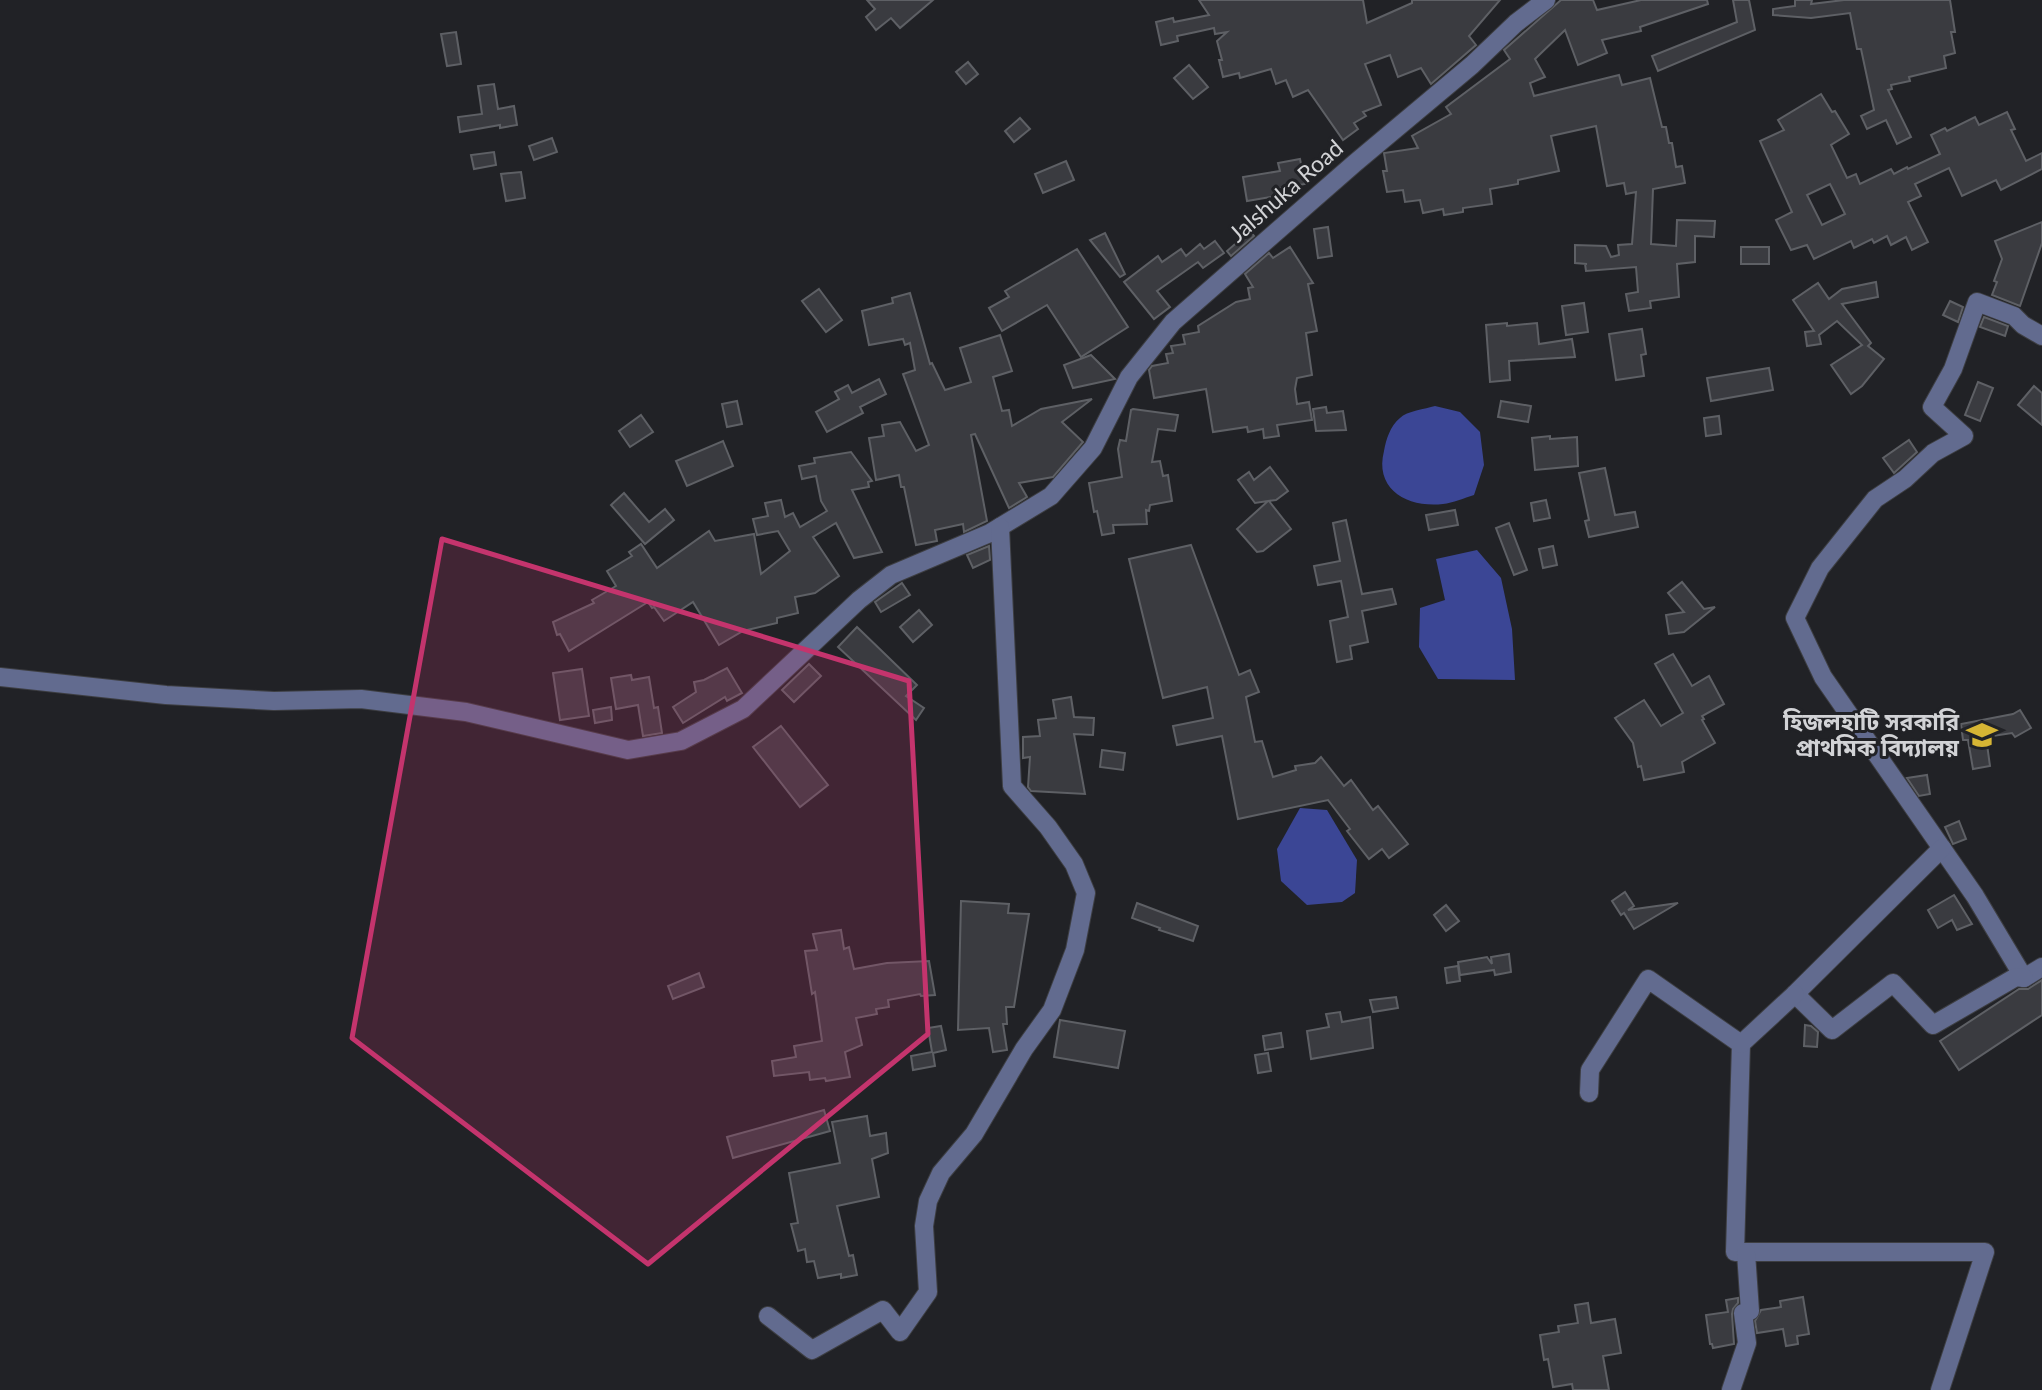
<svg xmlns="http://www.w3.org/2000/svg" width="2042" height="1390" font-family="Lato,'Noto Sans Bengali',sans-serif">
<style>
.water{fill:#3b4695}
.building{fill:#3a3b40;stroke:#5e6065;stroke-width:2;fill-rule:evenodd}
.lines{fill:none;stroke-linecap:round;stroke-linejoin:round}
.minor-casing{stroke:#3d3e42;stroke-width:20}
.minor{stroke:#626b8f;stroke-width:18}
.marked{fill:#c4346d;fill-opacity:0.2;stroke:#c4346d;stroke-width:5;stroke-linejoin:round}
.labels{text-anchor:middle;stroke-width:6;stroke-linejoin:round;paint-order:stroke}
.street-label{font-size:23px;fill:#d2d3d6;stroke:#212226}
.poi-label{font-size:23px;font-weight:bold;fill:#d2d3d6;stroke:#212226;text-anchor:end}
</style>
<rect width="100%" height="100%" fill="#212226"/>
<g class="water">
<path d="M1435,406L1460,412L1480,432L1484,465L1474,495C1464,498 1453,503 1443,504C1408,508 1374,490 1384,451C1386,440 1390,426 1400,418C1407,411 1425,409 1435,406Z"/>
<path d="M1477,550L1501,578L1512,629L1515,680L1438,679L1419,647L1420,608L1445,600L1436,559Z"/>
<path d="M1300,808L1327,810L1357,860L1355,893L1342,902L1307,905L1281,881L1277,849Z"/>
</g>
<g class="building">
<path d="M867,0H933L900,28L891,18L876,30L866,17L875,9Z"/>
<path d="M1199,0H1363L1367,23L1412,3V0H1500L1469,36L1476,45L1431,84L1421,68L1398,77L1390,55L1365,64L1381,105L1363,112L1366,116L1354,123L1358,129L1343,140L1308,90L1293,97L1286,80L1276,84L1271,69L1240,78L1239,73L1223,77L1219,60H1222L1217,41L1227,32L1215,34L1214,28L1196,32L1177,36L1178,41L1161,45L1156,22L1173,18L1174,22L1209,15Z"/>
<path d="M1561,0H1593L1597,10L1641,0H1707L1708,4L1640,27L1641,31L1602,40L1607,53L1578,65L1565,30L1535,59L1545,77L1530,83L1534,96L1619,75L1622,85L1650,78L1662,127H1666L1669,143H1672L1676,167L1682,166L1685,183L1653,189L1651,244L1676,246L1677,220L1715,221L1714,237L1695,236V262L1677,264L1679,297L1650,301L1651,308L1629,311L1626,294L1638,292L1636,267L1586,271L1585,264H1587L1575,263V245L1606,246L1611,257L1619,255L1618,245L1632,244L1636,192L1626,194L1624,183L1607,186L1596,126L1551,136L1559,171L1518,180V184L1490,189L1492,204L1463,208V212L1444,215L1443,209L1423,213L1420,200L1405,202L1403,190L1387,192L1383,171H1387L1384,153L1418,148L1412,136L1451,114L1446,107L1510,59L1504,50Z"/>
<path d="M1733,0H1749L1755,30L1658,71L1652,56L1737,22Z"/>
<path d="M1795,0H1812L1811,4L1844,0H1950L1955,32H1951L1955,53L1944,56L1946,68L1909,77L1910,81L1891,85L1892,89L1888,90L1911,137L1897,144L1886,120L1867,129L1861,116L1874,110L1861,49H1857L1850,13L1811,18L1773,15V9L1795,6Z"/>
<path d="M456,32L461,64L447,66L441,34Z"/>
<path d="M968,62L978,74L966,84L956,72Z"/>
<path d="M1189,65L1208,87L1193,99L1174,78Z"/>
<path d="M494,84L498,109L514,106L517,125L500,128V125L460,132L458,117L482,114L478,86Z"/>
<path d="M1821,94L1832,112L1835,111L1849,134L1831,145L1847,178L1856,174L1860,184L1891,169L1894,174L1907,167L1908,169L1940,154L1931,135L1945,128L1947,131L1975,117L1979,125L2007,112L2015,129L2011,130L2026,161L2042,153V169L2001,190L1996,180L1962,196L1949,168L1915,184L1921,196L1908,202L1928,242L1912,250L1906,237L1891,245L1887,236L1874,243L1872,239L1854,248L1851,241L1814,259L1807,245L1791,250L1776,220L1792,212L1760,141L1784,130L1778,120ZM1830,184L1845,214L1822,225L1807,195Z"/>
<path d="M1020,118L1030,129L1014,142L1005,131Z"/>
<path d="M552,138L557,152L534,160L529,146Z"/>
<path d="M494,152L496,165L474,169L471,155Z"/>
<path d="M1300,159L1305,184L1275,189L1276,196L1247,201L1243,177L1280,171L1278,163Z"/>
<path d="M1066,161L1074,180L1043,193L1035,174Z"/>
<path d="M521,172L525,198L506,201L501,174Z"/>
<path d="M2042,222V243L2020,306L1992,295L1997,282L1994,281L2002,259L1995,241Z"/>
<path d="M1328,227L1332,256L1318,258L1314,229Z"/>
<path d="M1250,231L1254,236L1231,256L1227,251Z"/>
<path d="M1105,233L1125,274L1120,277L1090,240Z"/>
<path d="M1215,241L1224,253L1203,268L1198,262L1157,291L1170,307L1154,319L1124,282L1158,256L1162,262L1181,249L1186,256L1200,244L1204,249Z"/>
<path d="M1290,247L1313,283L1308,284L1317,331L1306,333L1312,375L1297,378L1295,389L1297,404L1309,402L1312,420L1277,425L1279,436L1264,438L1263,429L1248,432L1247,427L1213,432L1206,389L1154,398L1149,370L1152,366L1168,363L1166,354L1173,353L1171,346L1185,344L1183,335L1199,332L1198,326L1236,302L1250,299L1248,288L1253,287L1245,274L1269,253L1273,258Z"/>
<rect x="1741" y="247" width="28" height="17"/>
<path d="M1077,249L1128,327L1081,357L1047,305L1002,331L989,308L1009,297L1005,291Z"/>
<path d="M1876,282L1878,297L1842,304L1871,343L1868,346L1884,359L1862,386L1851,394L1831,365L1862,345L1837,321L1819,335L1821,344L1807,346L1805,332L1814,331L1793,300L1818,283L1829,299L1842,289Z"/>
<path d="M819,289L842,320L826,332L802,301Z"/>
<path d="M910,293L930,364L932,363L945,390L971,382L960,348L1000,335L1012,371L993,377L1002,411L1009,410L1012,426L1041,409L1092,399L1062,422L1083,442L1053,477L1019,483L1027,497L1009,508L975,434L971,435L987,521L964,532L963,524L935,530L937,541L916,545L904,487H901L899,475L876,480L869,438L884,436L882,425L900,422L916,451L929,445L903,374L915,370L910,343L905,345L903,339L869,345L862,311L893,303L892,298Z"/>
<path d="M1950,301L1963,307L1958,322L1943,315Z"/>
<path d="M1584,303L1588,332L1566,335L1562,306Z"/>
<path d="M1984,317L2008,326L2005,336L1980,327Z"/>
<path d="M1507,323V326L1537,323L1539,344L1572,339L1575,357L1509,361L1510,380L1490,382L1486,325Z"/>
<path d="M1642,329L1646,354L1641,355L1644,376L1616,380L1609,334Z"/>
<path d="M1091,355L1115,379L1073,388L1064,365Z"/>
<path d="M1769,368L1773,390L1711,401L1707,378Z"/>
<path d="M879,379L886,394L860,407L863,413L827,432L816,412L839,399L835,392L848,385L852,393Z"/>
<path d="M1978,382L1993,388L1980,421L1965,415Z"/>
<path d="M2034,386L2042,393V425L2018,405Z"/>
<path d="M737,401L742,424L727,427L722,404Z"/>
<path d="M1501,401L1531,406L1528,422L1498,417Z"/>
<path d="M1326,407L1327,413L1343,411L1346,430L1316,431L1313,409Z"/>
<path d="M1133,409L1178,415L1175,431L1158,429L1152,462L1160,461L1163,476L1168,475L1172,501L1150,505L1149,511L1146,510L1147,524L1113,525L1114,533L1102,535L1097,511L1094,512L1089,483L1122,477L1118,449L1120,440L1126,441L1131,410Z"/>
<path d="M641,415L653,432L630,447L619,431Z"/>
<path d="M1719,416L1721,434L1706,436L1704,418Z"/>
<path d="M1550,436V439L1577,437L1578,466L1535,470L1532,438Z"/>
<path d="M1909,440L1917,452L1894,473L1883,458Z"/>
<path d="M723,441L733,466L687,486L676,461Z"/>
<path d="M851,452L872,481L868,482L869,487L852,490L882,552L854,558L836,523L813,537L839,576L815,593L795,597L798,613L777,618V623L743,631L719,645L693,602L664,621L654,607L652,608L648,602L569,651L560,634L557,635L553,622L594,603L592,600L616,586L607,571L632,556L629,552L641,544L657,568L709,531L715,541L754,534L761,574L790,551L778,531L757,535L753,519L768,516L765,503L781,500L785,517L793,513L800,527L827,511L821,501L816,476L802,479L799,466L815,463L814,458Z"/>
<path d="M1270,467L1288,491L1276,500L1269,501L1291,529L1263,551L1257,552L1237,529L1268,501L1255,503L1238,480L1249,472L1254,480Z"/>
<path d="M1605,468L1615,515L1635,512L1638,527L1589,537L1585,521L1589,520L1579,473Z"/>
<path d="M624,493L649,522L665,509L674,520L645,544L611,505Z"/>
<path d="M1546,500L1550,518L1534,521L1531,503Z"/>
<path d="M1455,510L1458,525L1429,530L1426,515Z"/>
<path d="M1346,520L1362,594L1392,589L1396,604L1362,611L1368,642L1350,646L1352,659L1337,662L1330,621L1348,617L1341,581L1318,585L1314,566L1340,561L1333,523Z"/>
<path d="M1509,523L1527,570L1514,575L1496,528Z"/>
<path d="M1191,545L1239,675L1250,670L1259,692L1246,697L1255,742L1262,741L1273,777L1296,770L1295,766L1315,763L1321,757L1344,786L1351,780L1373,810L1378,806L1408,844L1389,858L1382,849L1369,859L1347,831L1350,829L1328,800L1238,819L1222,736L1177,745L1173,726L1213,718L1207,687L1163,698L1129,559Z"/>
<path d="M989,546L990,560L973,568L967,555Z"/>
<path d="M1553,546L1557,565L1543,568L1539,549Z"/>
<path d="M1682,582L1704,609L1715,607L1684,632L1669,634L1666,615L1684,612L1668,593Z"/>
<path d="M902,583L910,595L881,612L875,602Z"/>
<path d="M919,610L932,625L913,642L900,627Z"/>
<path d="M857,627L917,685L906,696L924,708L916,720L838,647Z"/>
<path d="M1673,654L1692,686L1709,676L1724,704L1702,716L1704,719L1702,720L1715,743L1682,762L1684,772L1644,780L1641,766L1638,767L1633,743L1615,718L1644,700L1661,726L1683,713L1655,664Z"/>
<path d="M809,664L821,676L794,702L782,690Z"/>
<path d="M727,668L742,693L727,701L725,697L683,723L673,707L696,692L694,682L704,680Z"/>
<path d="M582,669L589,716L560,720L553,673Z"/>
<path d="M631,675L632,680L649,677L654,708L658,707L662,733L643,736L638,705L616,709L611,678Z"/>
<path d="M1071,697L1074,717L1094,718L1093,735L1074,734L1085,794L1031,791L1028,787L1030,757L1023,758V737L1040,736L1038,720L1056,718L1053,700Z"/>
<path d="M611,707L612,720L595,723L593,710Z"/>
<path d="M2020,710L2031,728L2015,737L2012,733L1986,737L1990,766L1973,769L1968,740H1963L1961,724L2013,714Z"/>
<path d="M781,726L828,785L800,807L753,747Z"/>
<path d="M1102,750L1125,753L1123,770L1100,767Z"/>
<path d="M1927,775L1930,794L1919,796L1907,778Z"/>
<path d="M1959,821L1966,839L1953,844L1945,827Z"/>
<path d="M1625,892L1634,906L1628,910L1678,903L1634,929L1624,913L1621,915L1612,901Z"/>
<path d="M1954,895L1972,924L1957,930L1952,920L1938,928L1928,910Z"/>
<path d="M961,901L1009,904L1008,913L1029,914L1014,1007H1006L1007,1024H1003L1007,1050L993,1052L989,1028L958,1030Z"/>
<path d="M1137,903L1198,926L1193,941L1159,930L1160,928L1132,918Z"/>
<path d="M1446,905L1459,921L1446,931L1434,915Z"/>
<path d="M841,930L844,949L849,947L854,969L887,963L929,961L935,995L921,996L920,994L888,1000L889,1007L876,1009L877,1014L856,1018L862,1045L845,1052L850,1077L826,1081L825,1078L810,1080L809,1072L774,1076L772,1061L796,1057L794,1046L822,1041L815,992L812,994L805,951L817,950L813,934Z"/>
<path d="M1509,954L1511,972L1495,975L1494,970L1460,975L1458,962L1487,957L1492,964L1491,957Z"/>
<path d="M1458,966L1460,981L1447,983L1445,968Z"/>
<path d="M699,973L704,987L673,999L668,986Z"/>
<path d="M2042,980V1015L1959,1070L1940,1041L2019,989H2028Z"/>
<path d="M1396,997L1398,1008L1373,1012L1370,1000Z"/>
<path d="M1340,1012L1342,1022L1370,1017L1373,1048L1311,1059L1307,1031L1329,1027L1326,1014Z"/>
<path d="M1060,1020L1125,1031L1118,1068L1054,1057Z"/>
<path d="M1805,1025L1811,1026L1818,1032L1817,1047L1804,1046Z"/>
<path d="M941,1026L946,1050L933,1053L935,1066L913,1070L911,1056L932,1052L928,1028Z"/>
<path d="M1281,1033L1283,1047L1265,1050L1263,1036Z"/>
<path d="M1268,1053L1271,1071L1258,1073L1255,1055Z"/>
<path d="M824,1110L830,1131L733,1158L727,1137Z"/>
<path d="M867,1116L870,1136L886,1133L888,1153L872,1159L879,1197L837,1206L849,1256L853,1255L857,1275L841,1278V1274L818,1278L814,1261L807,1262L805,1249L798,1251L791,1224L798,1223L789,1173L840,1163L832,1122Z"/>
<path d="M1803,1297L1809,1334L1797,1336L1798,1344L1786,1346L1783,1329L1757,1333L1755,1321L1761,1310L1781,1307L1780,1301Z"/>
<path d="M1738,1298V1303L1733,1309L1732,1314L1734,1344L1713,1348L1712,1344H1710L1706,1315L1728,1312L1726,1300Z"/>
<path d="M1588,1303L1591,1323L1615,1319L1621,1353L1603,1356L1609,1390H1573L1572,1384L1553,1387L1548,1359L1544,1360L1540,1335L1559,1332L1558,1326L1578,1323L1575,1305Z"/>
</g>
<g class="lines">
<g class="minor-casing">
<g id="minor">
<path d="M2042,336L2023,325L2014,316L1977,302L1953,369L1932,407L1964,436L1933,453L1905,479L1875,499L1820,568L1795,618L1823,677L1975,896L2024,978L2042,967"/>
<path d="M0,677L166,695L274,701L361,699L466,712L628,750L681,741L743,709L859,600L891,575L990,533L1051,496L1093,448L1129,377L1173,322L1355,163L1472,65L1516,23L1546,0"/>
<path d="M1942,848L1795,994L1832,1030L1893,983L1933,1025L2016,977L2024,978"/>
<path d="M1741,1044L1735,1252H1985L1940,1390"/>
<path d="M1589,1093L1590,1070L1648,979L1741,1044L1795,994"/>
<path d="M768,1316L812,1350L883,1310L900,1332L928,1292L924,1226L928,1201L941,1173L974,1134L1024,1049L1052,1010L1075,950L1086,893L1074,864L1048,827L1012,786L1000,527"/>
<path d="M1731,1390L1747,1343L1743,1313L1750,1311L1746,1253"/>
</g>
</g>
<use href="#minor" class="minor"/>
</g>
<path class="marked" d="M442,539L909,681L928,1034L648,1264L352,1038Z"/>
<defs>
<g id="school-bare" transform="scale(2.415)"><path d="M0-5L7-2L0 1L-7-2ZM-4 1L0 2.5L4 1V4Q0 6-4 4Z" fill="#d6b534" stroke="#212226" stroke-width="2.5" paint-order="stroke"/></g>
</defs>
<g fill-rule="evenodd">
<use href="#school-bare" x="1982" y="735"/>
</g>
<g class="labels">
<g class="street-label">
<text transform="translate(1286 191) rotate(-41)" y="8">Jalshuka Road</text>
</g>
<g class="poi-label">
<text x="1959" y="730">হিজলহাটি সরকারি<tspan x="1959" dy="26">প্রাথমিক বিদ্যালয়</tspan></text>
</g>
</g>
</svg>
